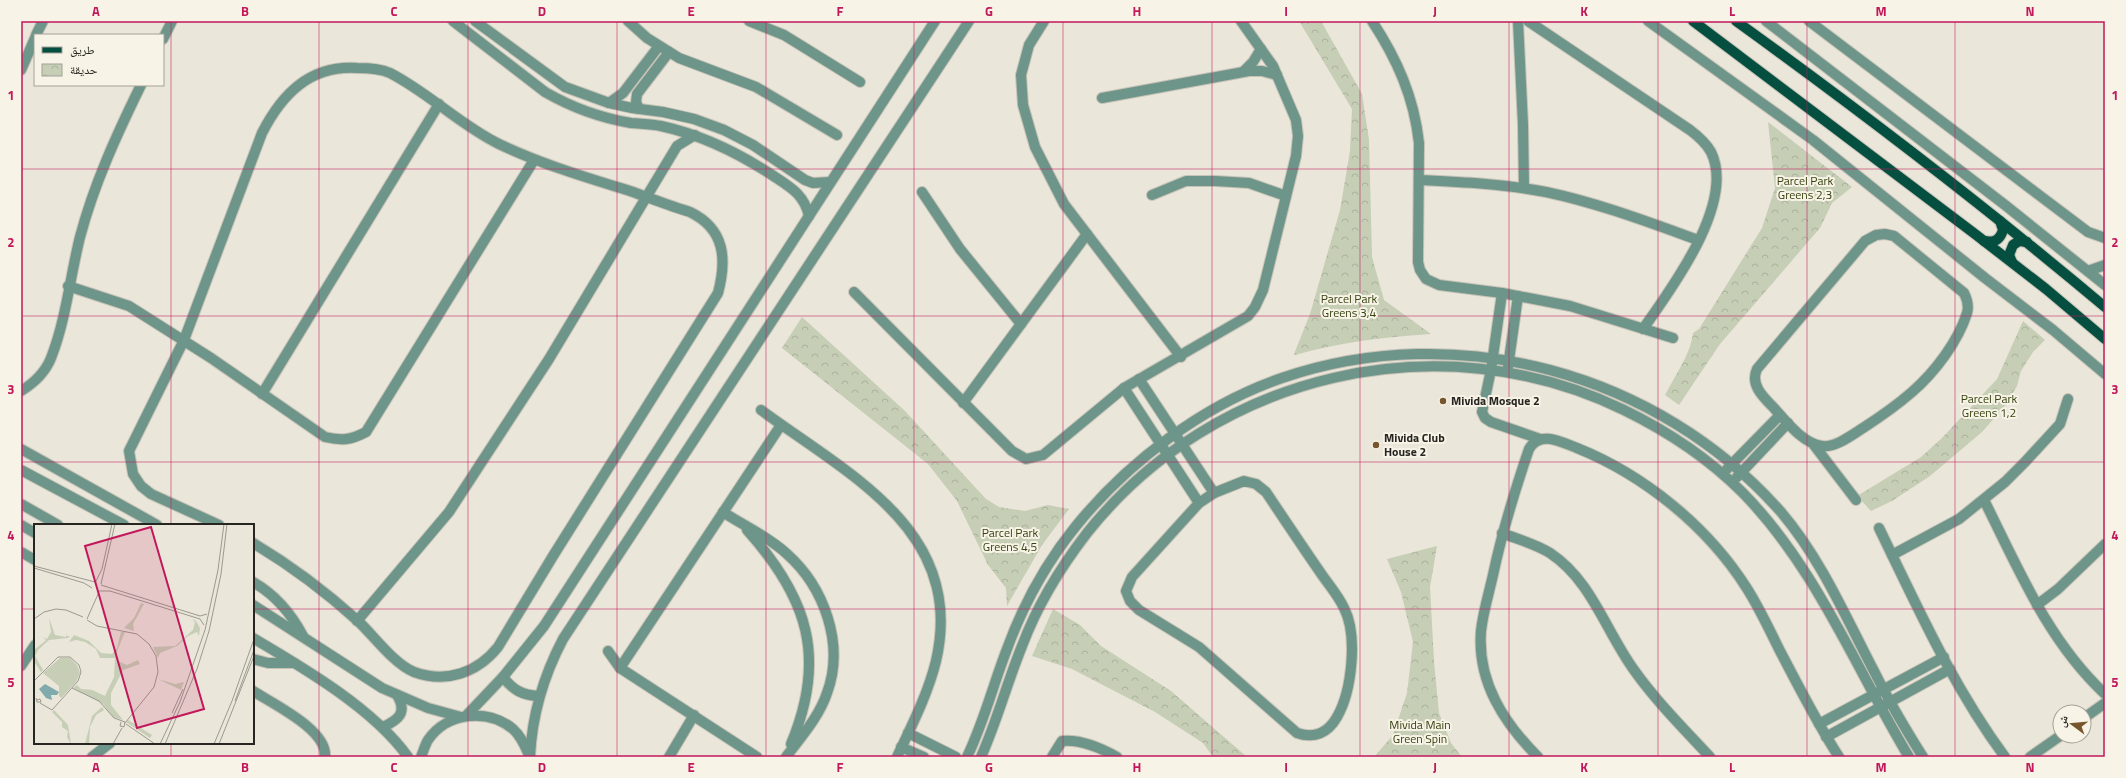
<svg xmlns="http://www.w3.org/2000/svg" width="2126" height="778" font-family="'Titillium Web','Noto Naskh Arabic',sans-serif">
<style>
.park{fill:url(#park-crowns)}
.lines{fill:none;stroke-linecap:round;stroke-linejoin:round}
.minor-casing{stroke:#c7c3b8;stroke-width:12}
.major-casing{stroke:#c7c3b8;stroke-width:12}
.minor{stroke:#6e9589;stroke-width:10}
.major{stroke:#054f40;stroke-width:10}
.grid{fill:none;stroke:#c2185b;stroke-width:1;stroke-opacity:0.55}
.poi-dot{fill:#77562d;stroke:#f7f3e6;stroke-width:1.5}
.labels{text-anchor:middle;stroke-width:4;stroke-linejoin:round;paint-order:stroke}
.park-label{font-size:12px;fill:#36420f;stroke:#f7f3e6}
.poi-label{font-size:12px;font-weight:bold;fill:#272521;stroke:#f7f3e6;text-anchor:start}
.inset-road{fill:none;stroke:#9c998f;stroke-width:1}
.view{fill:#c2185b;fill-opacity:0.15;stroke:#c2185b;stroke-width:2}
.inset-edge{fill:none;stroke:#272521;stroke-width:2}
.neatline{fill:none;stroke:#c2185b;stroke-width:1.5}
.grid-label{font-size:13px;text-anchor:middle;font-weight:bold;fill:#c2185b}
</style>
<defs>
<pattern id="park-crowns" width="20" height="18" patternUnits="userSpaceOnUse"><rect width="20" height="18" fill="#c6ceb6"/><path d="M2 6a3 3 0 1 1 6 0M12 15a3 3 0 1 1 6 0" fill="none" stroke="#aab19c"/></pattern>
</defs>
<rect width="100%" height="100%" fill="#eae6d9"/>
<g class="park">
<path d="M1299,21H1321L1362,94L1369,140L1372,257L1384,300L1431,334C1385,337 1340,342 1295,355L1294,354L1310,314L1340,210L1350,151L1352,109Z"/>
<path d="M1768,122L1852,187L1832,203L1820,228L1720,344L1679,405L1665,395C1675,376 1691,353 1693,333L1699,329L1762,228L1775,188Z"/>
<path d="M802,317L905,411L986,499L999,507L1025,511L1048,505L1069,509L1042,545L1007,606L1006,588L988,565L957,501L928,464L782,348Z"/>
<path d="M2023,321L2045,340L2033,352L2021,371L2017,386L2005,406L1982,432L1930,476L1892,501L1871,511L1857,496L1921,457L1942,438L1997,379Z"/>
<path d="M1437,546L1430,587L1434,661L1439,713L1451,743L1462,757H1374L1393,735L1407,693L1413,642L1401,592L1387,559Z"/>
<path d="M1053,609L1080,625L1101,646L1171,691L1247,757H1213L1203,743L1155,712L1072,669L1032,656Z"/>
</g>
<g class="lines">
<g class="minor-casing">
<g id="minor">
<path d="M453,21L545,92C571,107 601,118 631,123C641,124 651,124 661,126C702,135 737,152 772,175C790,187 804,194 809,216"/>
<path d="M475,21L565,87L609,103L632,108L663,112L694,119L724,130L753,145L805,180L813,183L830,182"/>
<path d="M628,21L647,38L679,58L756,87L837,135"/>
<path d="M749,21L784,35L860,82"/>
<path d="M1044,21L1029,45L1021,75L1023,105L1035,147L1064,204L1181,357"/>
<path d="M1372,21C1397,59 1414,97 1419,143L1418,262L1420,270L1426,279L1439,285L1502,293L1570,306L1673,338"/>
<path d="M1518,21L1523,125L1524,188"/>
<path d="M1528,21L1690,130C1698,136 1706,143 1711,152C1736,203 1671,289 1643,329"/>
<path d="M1648,21L1813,140L1985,278L2053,330L2105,374"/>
<path d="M1766,21L2005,205L2105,285"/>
<path d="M1809,21L2088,232L2105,238"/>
<path d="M36,35L43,21"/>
<path d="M163,39L172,21"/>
<path d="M21,70L35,38"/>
<path d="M1243,72L1253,62L1261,49"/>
<path d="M1102,98L1249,71H1262L1277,75"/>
<path d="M609,103L623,93L659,46"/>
<path d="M639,109L636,102L637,94L669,52"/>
<path d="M1419,180C1461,182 1504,184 1546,192C1598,203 1648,222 1698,240"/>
<path d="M922,192L960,249L1021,324"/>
<path d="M1152,195L1186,181H1215L1249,183L1286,196"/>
<path d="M1885,234L1894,236L1964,293C1967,299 1969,306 1967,313C1958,342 1934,373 1912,392C1896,406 1880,417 1863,428C1852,435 1835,448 1822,446C1802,443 1786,421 1773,407C1762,396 1750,384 1757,369L1865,241L1876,235Z"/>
<path d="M2088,271L2105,265"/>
<path d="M68,286L129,306L211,358L325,437C342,441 351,440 366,432L534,160"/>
<path d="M854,292L1012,451L1026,459L1043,455L1124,388L1248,316L1255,307L1263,290L1296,156L1298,136L1296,120L1273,66L1241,21"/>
<path d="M1502,293L1491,370L1482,412L1485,418L1491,422L1540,439"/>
<path d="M1508,367L1518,296"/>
<path d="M1139,379L1214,493"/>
<path d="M1124,388L1199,503"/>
<path d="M21,391C34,383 45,373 51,358C66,320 70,277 80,237C94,184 117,134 141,85"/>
<path d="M262,394L439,104"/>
<path d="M963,403L1087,234"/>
<path d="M761,410C849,475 966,531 936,661C928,694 911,727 897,757"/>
<path d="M1814,445L1856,500"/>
<path d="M21,449L157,525"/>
<path d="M1727,469L1780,415"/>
<path d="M21,470L124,525"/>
<path d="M1737,477L1788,423"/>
<path d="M1244,481L1256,484L1266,492C1284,519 1302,546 1320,572C1328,584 1338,595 1344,608C1358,635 1352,691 1337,717C1328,733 1314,739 1297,733L1199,647L1139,610L1130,601L1126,591L1132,577L1199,503L1214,493Z"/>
<path d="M1984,500C2018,568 2048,641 2105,694"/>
<path d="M21,504L58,525"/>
<path d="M723,512C744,526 768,536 787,554C824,587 845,644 827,693C819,717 801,737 786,757"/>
<path d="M21,525L35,533"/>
<path d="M219,525L151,494L141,486L133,474L129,451L184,340L262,133C282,94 310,65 357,68C367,68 381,69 390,73C429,93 460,125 499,144C541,164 585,177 630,191C650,198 670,206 690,212C725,229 727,259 718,293L553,556L498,647C478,672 447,684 414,672C394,664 374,636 358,621C326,592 290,565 253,543"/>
<path d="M1879,528C1917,606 1953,687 2005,757"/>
<path d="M747,530C808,598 827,658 791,744"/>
<path d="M1502,533C1517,539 1536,544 1550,553C1592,581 1605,630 1634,670C1656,701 1684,729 1710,757"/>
<path d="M21,552L35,560"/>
<path d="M1892,555L1959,519L2005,482L2025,462L2060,424L2068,399"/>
<path d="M253,582C276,595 291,613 303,636"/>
<path d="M253,605L382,688L428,708L461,717"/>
<path d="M2037,605L2058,589L2105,544"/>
<path d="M357,621L449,512L549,359L677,146L695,135"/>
<path d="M253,638C304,668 374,709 408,757"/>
<path d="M608,651L620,668L757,757"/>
<path d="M253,659L268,663H294"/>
<path d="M21,666L35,645"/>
<path d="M620,668L781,425"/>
<path d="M503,677C513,690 522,695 538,696"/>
<path d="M253,691C273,704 328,730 325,757"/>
<path d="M466,716L503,677L544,626L935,21"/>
<path d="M2084,718L2105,703"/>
<path d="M1819,724L1944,657"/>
<path d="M383,727C398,720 408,713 397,695"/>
<path d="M908,733L956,757"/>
<path d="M1826,737L1950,669"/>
<path d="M901,747L924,757"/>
<path d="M92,757L110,743"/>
<path d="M421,757C423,752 425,745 428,740C447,712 488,708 513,729C521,736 525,746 529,755"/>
<path d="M530,757C532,714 543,677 563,639L969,21"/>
<path d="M669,757L694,715"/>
<path d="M967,757C984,722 993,685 1007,649C1023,605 1046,563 1076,526C1128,462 1203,405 1282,378C1458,318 1658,373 1781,512C1822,560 1847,620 1876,675C1890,703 1906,730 1923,757"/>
<path d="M981,757C997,721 1007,683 1022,646C1037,606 1060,568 1087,533C1214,373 1440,320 1624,410C1667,431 1708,458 1742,492C1816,567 1855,667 1909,757"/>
<path d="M1052,757L1062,741C1080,739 1101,748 1117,757"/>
<path d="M1538,757C1504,723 1477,682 1481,631C1483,612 1489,593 1493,575C1502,532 1515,490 1529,449C1540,430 1561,442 1577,448C1644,475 1707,526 1746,587C1759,607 1769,629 1780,651C1799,687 1817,723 1839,757"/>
<path d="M2030,757L2060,736"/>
</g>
</g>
<g class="major-casing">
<g id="major">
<path d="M1693,21L1975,234L2046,289L2105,339"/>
<path d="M1736,21C1862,112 1986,207 2105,307"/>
<path d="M1984,241C1994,243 2000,240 2003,230L2000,221"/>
<path d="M2012,262L2009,255L2013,245L2019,241L2027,242"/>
</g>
</g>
<use href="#minor" class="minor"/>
<use href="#major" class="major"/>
</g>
<path class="grid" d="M171,21V525M319,21V757M468,21V757M617,21V757M766,21V757M914,21V757M1063,21V757M1212,21V757M1360,21V757M1509,21V757M1658,21V757M1807,21V757M1955,21V757M21,169H2105M21,316H2105M21,462H2105M21,609H35M253,609H2105M171,743V757"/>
<g class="poi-dot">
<circle cx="1443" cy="401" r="4"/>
<circle cx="1376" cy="445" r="4"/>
</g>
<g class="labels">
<g class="park-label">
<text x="1805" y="185">Parcel Park<tspan x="1805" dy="14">Greens 2,3</tspan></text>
<text x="1349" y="303">Parcel Park<tspan x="1349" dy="14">Greens 3,4</tspan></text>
<text x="1989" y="403">Parcel Park<tspan x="1989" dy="14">Greens 1,2</tspan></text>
<text x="1010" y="537">Parcel Park<tspan x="1010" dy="14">Greens 4,5</tspan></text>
<text x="1420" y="729">Mivida Main<tspan x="1420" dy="14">Green Spin</tspan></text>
</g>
<g class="poi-label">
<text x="1451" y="405">Mivida Mosque 2</text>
<text x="1384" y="442">Mivida Club<tspan x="1384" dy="14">House 2</tspan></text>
</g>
</g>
<g transform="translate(34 524)">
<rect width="220" height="220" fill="#eae6d9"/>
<path d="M107,79L110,80L99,100L100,107L90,104L100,94ZM15,94L21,111L32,113L33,109V112H36L34,114L15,116L4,126L1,132L9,146L7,148L0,137V126L10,118L12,116L9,113L13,115L17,108ZM158,95L162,97L166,104L165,112L163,108L154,112L143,122L126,129L124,134L119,123L141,122L159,106L161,98ZM87,108H91L82,130L84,137L93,141L104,136L106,140L89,146L77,169V181L89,196L79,193L69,180L39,164L43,161L47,165L58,166L71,172L80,153L81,134H66L62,125L51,118L42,116L35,118L40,111L55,117L67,129L78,130L83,124ZM26,134H36L43,141L46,149L42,158L27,174L25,172V162L9,149ZM124,155L141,160L150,158L147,166ZM68,183L70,186L62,191L56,203L55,220H51L58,192ZM20,186L34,201L37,220L33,213L34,207L28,203V198L18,188ZM94,196L118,211L116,214L92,198Z" fill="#c6ceb6"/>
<path d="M11,160L25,168L23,171H17L18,176L12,174L5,165Z" fill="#81aaad"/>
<path class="inset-road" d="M0,42L61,58M0,44L50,59L58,64M61,59L68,45L78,0M67,60L81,0M67,61L166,92L173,90M65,67H76L166,95L170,101M0,95L10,88L22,85L32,86L49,93M53,95L65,68M53,96L63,102L103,110L115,120L122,132L124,148L120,163L91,199M0,157L24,133H36L45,141L47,148L44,157L18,186M38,164L65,177L80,194L91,198L90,203L86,202L87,198M2,174L3,178H7L6,175L3,176M201,177L220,126M6,179L18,186M138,189L149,165M92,200L121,220M79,220L88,204M126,220L146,178L171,106L184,46L190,0M131,220L163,145L175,107L187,50L193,0M180,220L198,177L220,115M185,220L220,132"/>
<path class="view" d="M117,3L170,185L103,204L51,22Z"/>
<rect width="220" height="220" class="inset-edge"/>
</g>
<rect width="2126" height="778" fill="none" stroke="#f7f3e6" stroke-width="44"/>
<rect x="34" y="34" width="130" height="52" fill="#f7f3e6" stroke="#a4a197"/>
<rect x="42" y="47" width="20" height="6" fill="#054f40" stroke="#a4a197"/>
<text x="70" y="54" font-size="12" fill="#272521">طريق</text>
<rect x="42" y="64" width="20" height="12" fill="url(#park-crowns)" stroke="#a4a197"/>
<text x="70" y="74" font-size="12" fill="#272521">حديقة</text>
<g transform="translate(2072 724) rotate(286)"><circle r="19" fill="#f7f3e6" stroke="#a4a197"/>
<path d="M0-3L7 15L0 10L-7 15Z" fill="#77562d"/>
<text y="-6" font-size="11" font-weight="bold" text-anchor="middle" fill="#272521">ش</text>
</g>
<rect x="22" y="22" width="2082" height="734" class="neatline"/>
<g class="grid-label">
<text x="96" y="16">A</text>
<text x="245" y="16">B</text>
<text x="394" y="16">C</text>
<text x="542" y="16">D</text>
<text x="691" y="16">E</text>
<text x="840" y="16">F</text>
<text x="989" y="16">G</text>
<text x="1137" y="16">H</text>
<text x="1286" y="16">I</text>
<text x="1435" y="16">J</text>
<text x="1584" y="16">K</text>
<text x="1732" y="16">L</text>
<text x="1881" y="16">M</text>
<text x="2030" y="16">N</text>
<text x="11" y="100">1</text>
<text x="2115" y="100">1</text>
<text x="11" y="247">2</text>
<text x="2115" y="247">2</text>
<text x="11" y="394">3</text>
<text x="2115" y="394">3</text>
<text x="11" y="540">4</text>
<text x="2115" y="540">4</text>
<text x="11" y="687">5</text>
<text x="2115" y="687">5</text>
<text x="96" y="772">A</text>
<text x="245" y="772">B</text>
<text x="394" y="772">C</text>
<text x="542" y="772">D</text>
<text x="691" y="772">E</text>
<text x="840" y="772">F</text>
<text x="989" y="772">G</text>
<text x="1137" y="772">H</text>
<text x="1286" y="772">I</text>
<text x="1435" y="772">J</text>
<text x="1584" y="772">K</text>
<text x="1732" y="772">L</text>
<text x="1881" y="772">M</text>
<text x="2030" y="772">N</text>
</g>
</svg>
